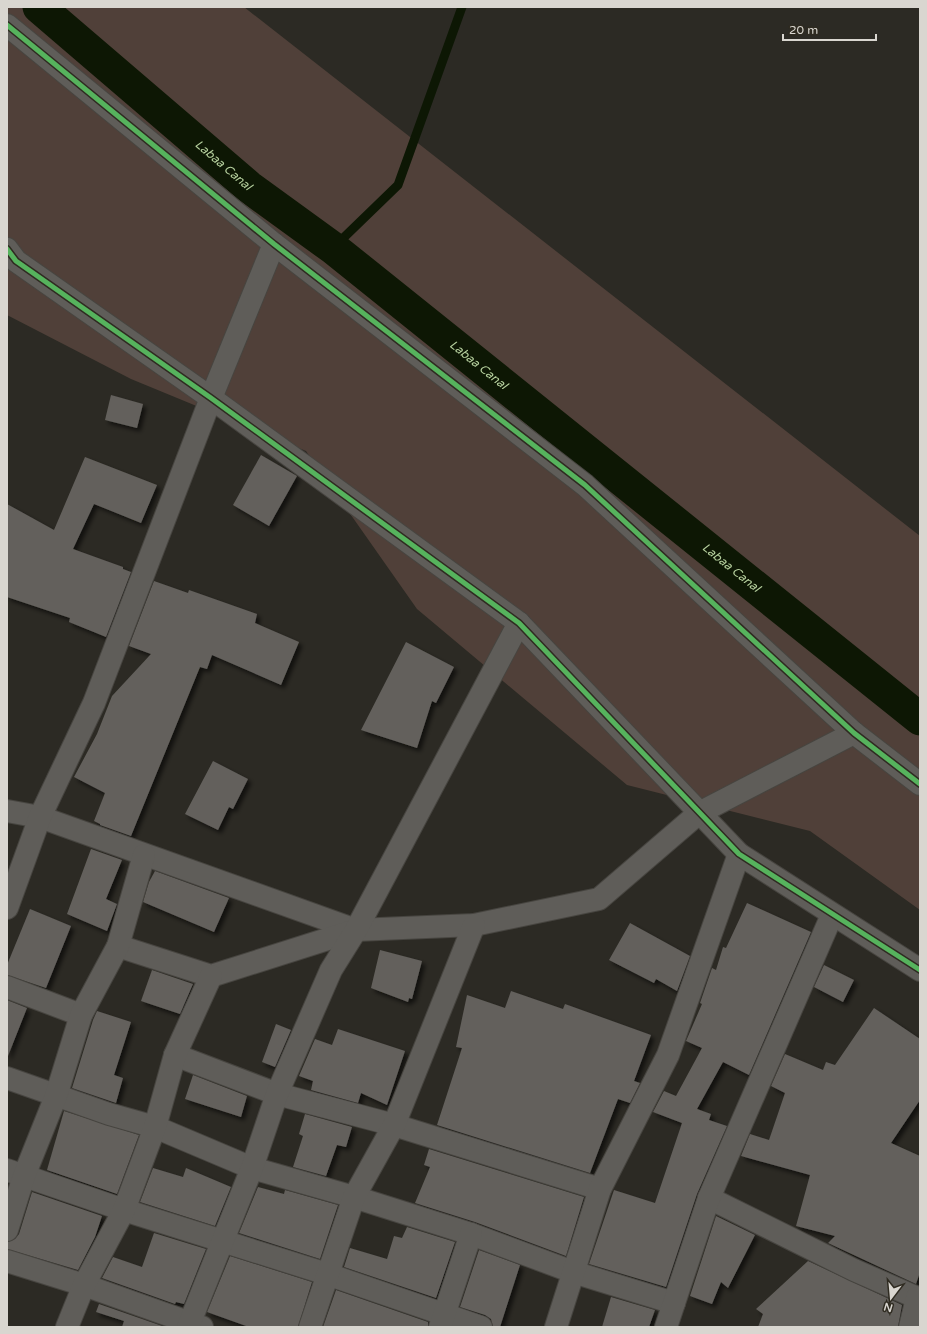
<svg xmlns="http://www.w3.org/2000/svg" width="927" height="1334" font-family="'Varela Round',sans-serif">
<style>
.green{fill:#504039}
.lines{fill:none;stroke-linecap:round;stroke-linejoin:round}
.stream{stroke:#0d1704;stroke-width:9}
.canal{stroke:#0d1704;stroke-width:33}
.building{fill:#63605c;filter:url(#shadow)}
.minor-casing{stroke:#474540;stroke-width:24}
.minor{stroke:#5f5d59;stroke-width:22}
.cycleway-casing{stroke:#2f2b21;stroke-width:8}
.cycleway{stroke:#56b35d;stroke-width:5}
.labels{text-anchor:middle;stroke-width:4;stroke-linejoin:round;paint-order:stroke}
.water-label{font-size:12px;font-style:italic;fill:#b5cf9d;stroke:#2f2b21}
</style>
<defs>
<filter id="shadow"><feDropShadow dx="3.5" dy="3.5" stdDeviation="2" flood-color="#0009"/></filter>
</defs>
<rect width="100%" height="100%" fill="#2c2a24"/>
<path class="green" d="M7,7H244L920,536V910L810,831L627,785L417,609L306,451L131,379L7,315Z"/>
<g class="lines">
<path class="stream" d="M333,248L398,185L462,7"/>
<path class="canal" id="s1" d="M39,7L249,187L333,248L920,719"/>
</g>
<g class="building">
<path d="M111,395L143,404L137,428L105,420Z"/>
<path d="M261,455L297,476L269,526L233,505Z"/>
<path d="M85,457L157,485L141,523L94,504L73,549L123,567V569L131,572L106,637L69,622L70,618L7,597V504L54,530Z"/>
<path d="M154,581L188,593L189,590L257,614L255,623L299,642L281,685L212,655L207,669L200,667L131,836L100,825V824L94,821L105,793L74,777L97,734L112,696L151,654L129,646Z"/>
<path d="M406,642L454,667L436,703L432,701L417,748L361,730Z"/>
<path d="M213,761L248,779L233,809L229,807L218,830L185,814Z"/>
<path d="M91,849L122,860L106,899L117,904L107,931L67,914Z"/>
<path d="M155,871L229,898L214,932L143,902L149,882Z"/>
<path d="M747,903L811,932L749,1075L723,1062L697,1109L711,1114L709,1120L727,1126L697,1194L666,1287L589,1264L614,1190L655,1203L682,1123L653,1112L664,1091L676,1096L702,1048L686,1041L702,1004L700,1003L712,968L716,970L723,947L726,948Z"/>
<path d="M30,909L71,926L46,988L7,975V965Z"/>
<path d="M630,923L690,956L677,991L656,979L654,983L609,960Z"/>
<path d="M380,950L422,961L412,999L409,998L408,1002L371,988Z"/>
<path d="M824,965L854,980L843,1002L814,987Z"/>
<path d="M152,970L193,984L180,1014L141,1001Z"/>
<path d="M511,991L563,1009L565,1004L651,1035L634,1081L640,1083L630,1103L618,1099L590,1173L437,1125L462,1048L456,1047L467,995L505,1008Z"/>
<path d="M7,1000L27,1008L8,1056L7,1055Z"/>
<path d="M874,1008L920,1039V1100L891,1143L920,1156V1272L916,1284L828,1243L835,1236L796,1226L810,1175L741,1156L750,1134L769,1140L785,1093L771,1086L785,1054L823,1070L826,1062L835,1065Z"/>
<path d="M97,1011L131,1022L114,1075L123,1078L116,1103L72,1088L93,1020Z"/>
<path d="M276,1024L291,1030L275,1067L262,1062Z"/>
<path d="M338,1029L405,1051L387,1105L361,1093L358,1103L311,1090L313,1081L299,1076L315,1039L332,1045Z"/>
<path d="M193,1075L247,1096L241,1117L185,1099Z"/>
<path d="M64,1111L139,1135L117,1194L47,1170Z"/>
<path d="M305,1114L352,1127L346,1147L337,1145L326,1176L293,1167L303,1136L299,1134Z"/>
<path d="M429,1149L584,1197L566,1256L475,1222L415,1203L430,1167L424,1165Z"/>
<path d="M153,1168L183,1177L186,1168L231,1187L215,1226L140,1202Z"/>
<path d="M258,1187L284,1194L285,1190L338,1205L320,1259L239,1233Z"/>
<path d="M32,1192L102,1216L95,1237L78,1270L7,1249V1242L15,1239L19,1234Z"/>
<path d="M716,1216L755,1235L728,1288L721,1282L712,1304L690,1296Z"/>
<path d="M407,1227L455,1242L436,1298L344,1267L350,1248L387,1259L394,1236L402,1238Z"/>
<path d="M154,1233L206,1249L184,1304L176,1302L175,1304L102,1278L113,1257L142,1267Z"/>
<path d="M479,1250L520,1265L500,1327H493L491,1319L485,1315L460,1307Z"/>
<path d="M230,1256L312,1282L298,1327H249L207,1312Z"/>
<path d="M808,1261L902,1305L898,1327H758L763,1314L756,1309Z"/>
<path d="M336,1290L428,1322V1327H323Z"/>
<path d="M611,1297L655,1310L649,1327H602Z"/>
<path d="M99,1304L165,1327H122L124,1321L96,1312Z"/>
</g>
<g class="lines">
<g class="minor-casing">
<g id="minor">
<path d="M7,25L274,244L585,485L854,733L920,784"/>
<path d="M7,249L16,261L211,398L519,623L739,854L920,970"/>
<path d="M7,811L40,817L356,930"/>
<path d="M7,908L40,817L94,703L211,398L274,244"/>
<path d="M118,946L211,976L356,930L474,925L599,899L699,813L854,733"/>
<path d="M7,987L81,1015"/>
<path d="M175,1055L277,1094L394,1125L600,1189"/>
<path d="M7,1078L109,1114L155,1127L252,1168L354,1197L471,1234L573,1272L674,1303"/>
<path d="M7,1170L124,1210L327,1274L481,1327"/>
<path d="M709,1198L854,1270L920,1299"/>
<path d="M7,1230L24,1176L56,1096L81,1015L118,946L144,855"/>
<path d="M7,1261L84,1285L202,1327"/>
<path d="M67,1327L84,1285L124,1210L155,1127L175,1055L211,976"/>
<path d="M188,1327L252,1168L277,1094L331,970L356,930L519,623"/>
<path d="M310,1327L354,1197L394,1125L474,925"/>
<path d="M440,1327L471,1234"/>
<path d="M556,1327L600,1189L668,1055L739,854"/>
<path d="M666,1327L709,1198L832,915"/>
<path d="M910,1327L917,1298"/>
</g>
</g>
<use href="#minor" class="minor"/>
<g class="cycleway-casing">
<g id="cycleway">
<path d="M7,25L274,244L585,485L854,733L920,784"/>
<path d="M7,249L16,261L211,398L519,623L739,854L920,970"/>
</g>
</g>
<use href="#cycleway" class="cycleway"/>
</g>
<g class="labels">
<g class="water-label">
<text dy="4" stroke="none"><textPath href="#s1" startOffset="243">Labaa Canal</textPath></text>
<text dy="4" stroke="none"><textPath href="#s1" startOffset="567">Labaa Canal</textPath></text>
<text dy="4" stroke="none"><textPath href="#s1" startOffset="891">Labaa Canal</textPath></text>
</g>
</g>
<rect width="927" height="1334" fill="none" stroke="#d9d6d0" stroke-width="16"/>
<g transform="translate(891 1298) rotate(196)" stroke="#2f2b21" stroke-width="3" paint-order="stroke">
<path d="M0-3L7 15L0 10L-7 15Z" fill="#d9d6d0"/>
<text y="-6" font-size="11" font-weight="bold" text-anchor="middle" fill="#d9d6d0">N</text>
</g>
<path d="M783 34v6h93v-6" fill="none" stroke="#d9d6d0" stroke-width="2"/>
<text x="789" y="34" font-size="12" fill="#d9d6d0" stroke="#2f2b21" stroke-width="3" paint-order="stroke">20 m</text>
</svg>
